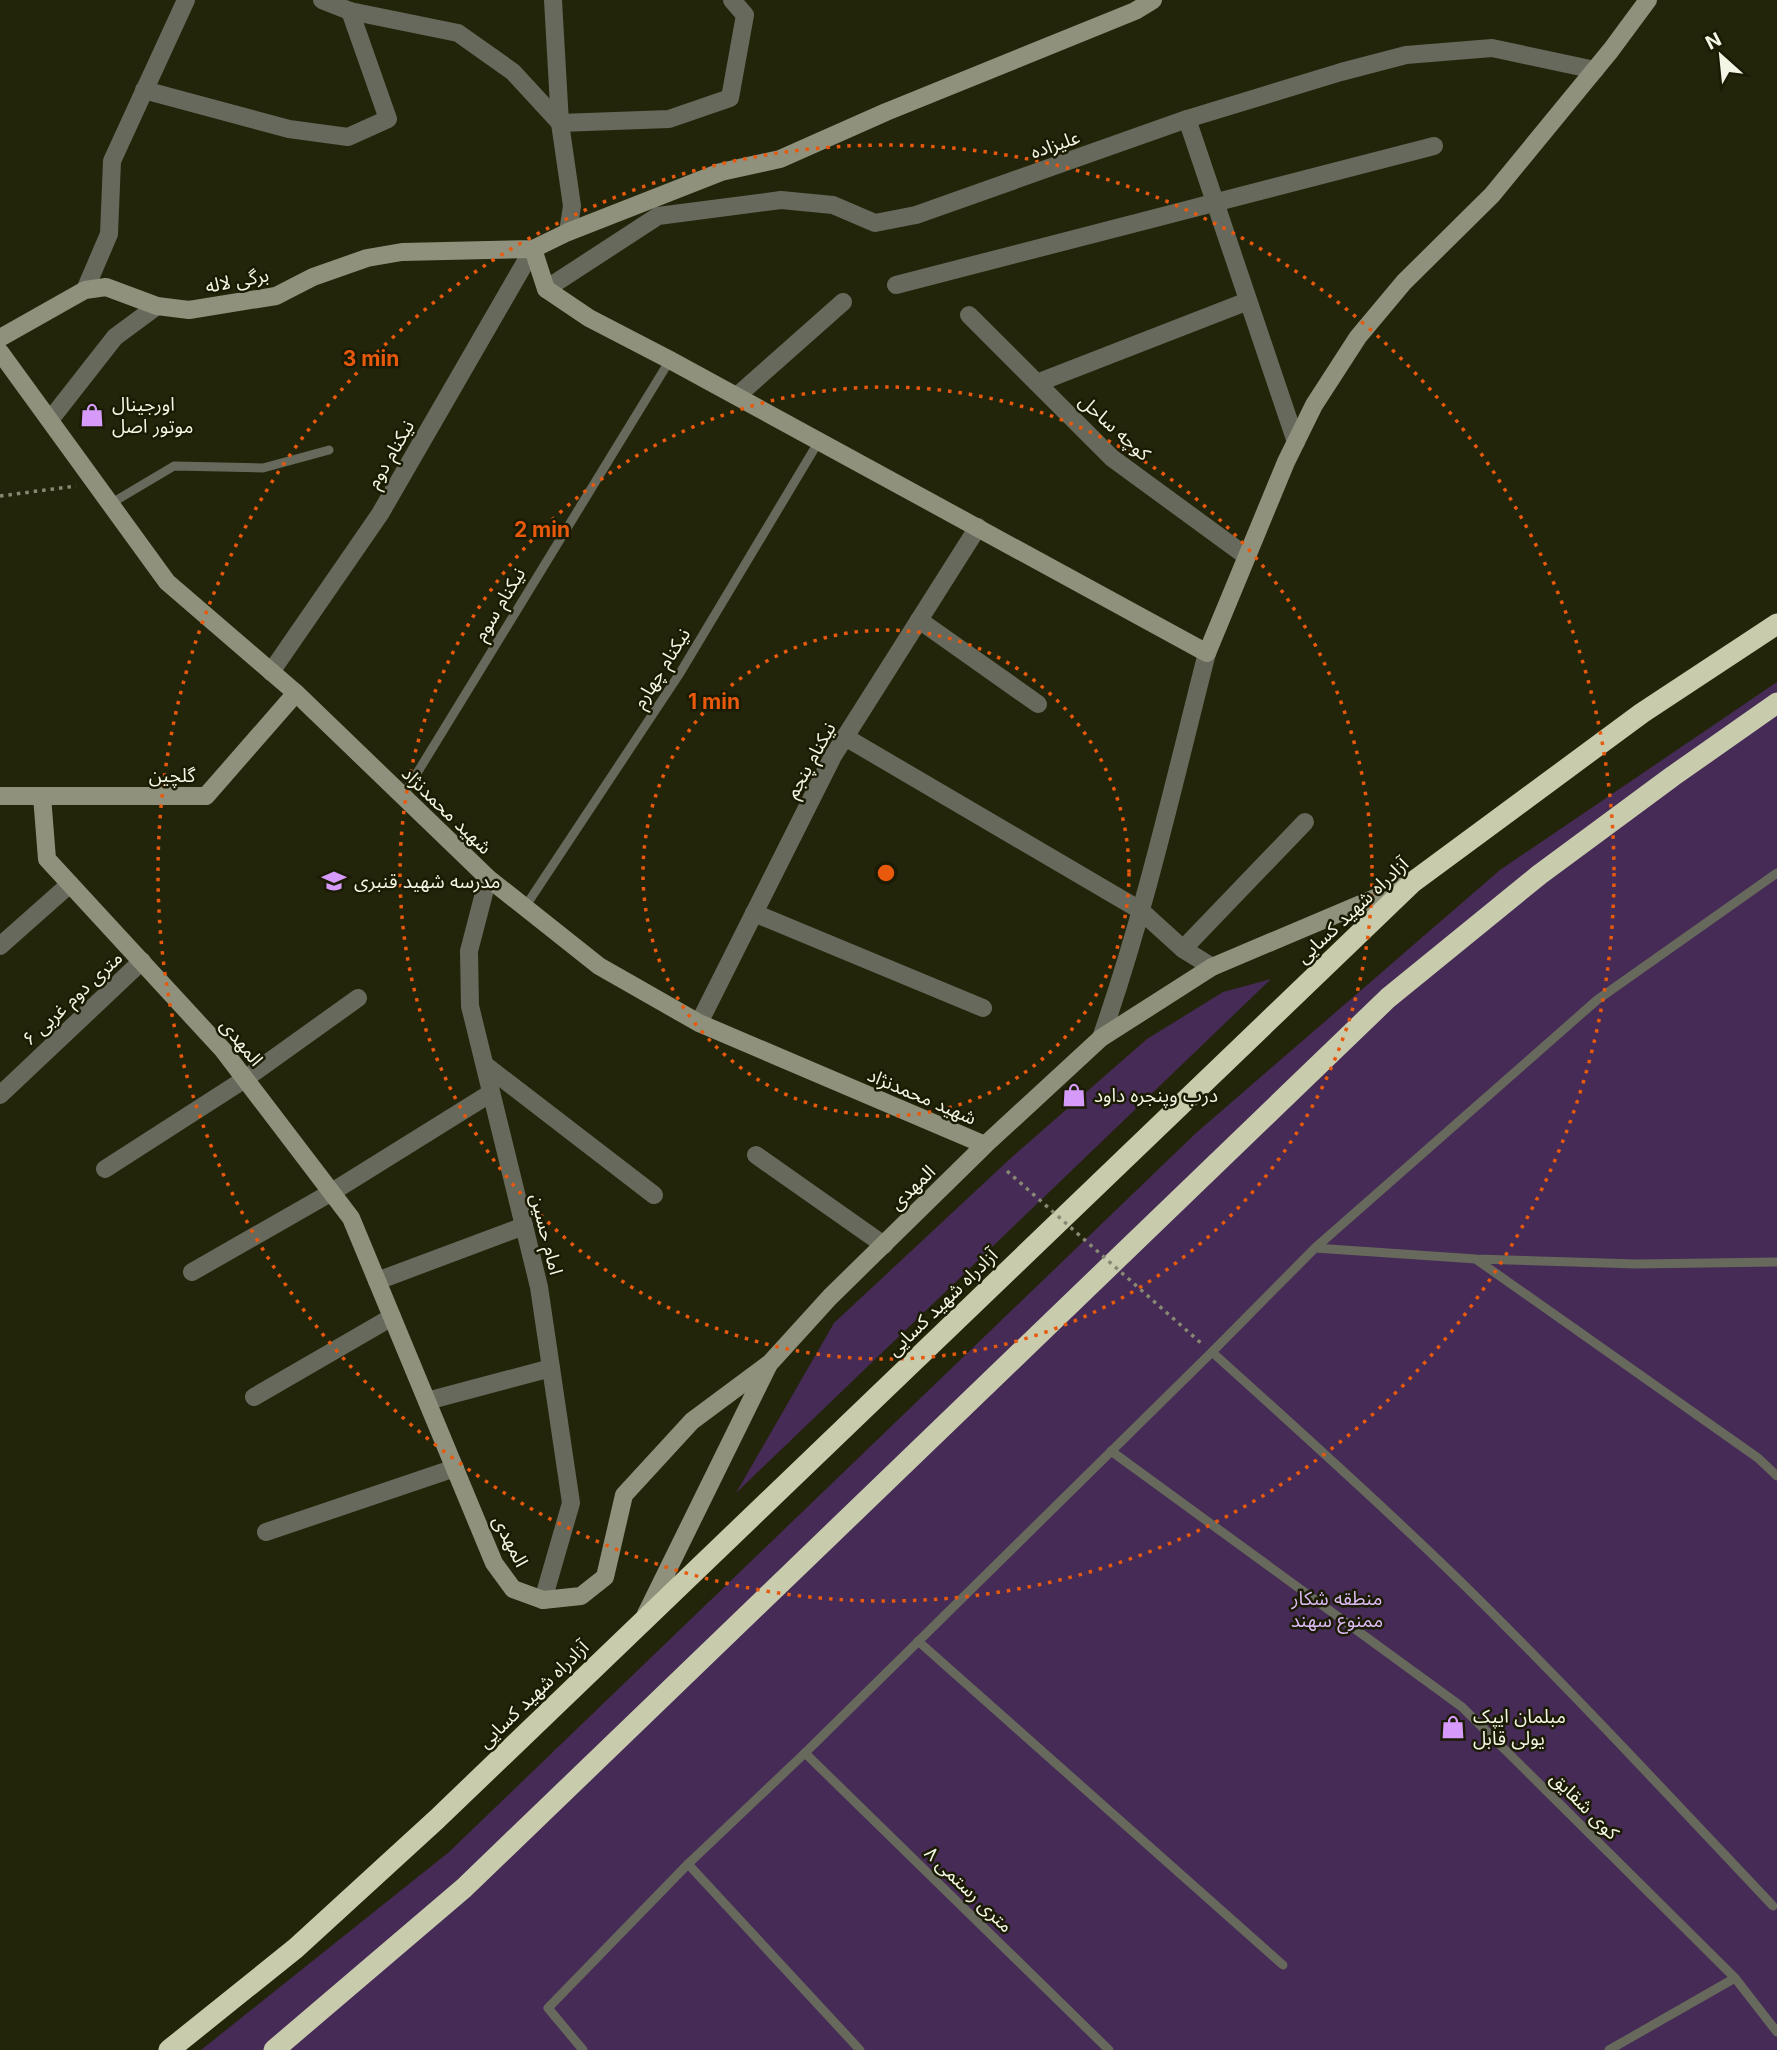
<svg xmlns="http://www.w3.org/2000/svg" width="1777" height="2050" font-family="Inter,'Noto Sans Arabic',sans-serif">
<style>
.green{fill:#452b55}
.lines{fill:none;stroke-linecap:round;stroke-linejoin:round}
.path{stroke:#878973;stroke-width:3.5;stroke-dasharray:3.5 5;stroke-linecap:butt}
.lane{stroke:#67695c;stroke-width:9}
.street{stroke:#67695c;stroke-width:18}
.secondary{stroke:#8f917c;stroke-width:18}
.highway{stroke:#c8ccac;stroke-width:21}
.path-bridge{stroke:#878973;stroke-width:3.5;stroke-dasharray:3.5 5;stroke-linecap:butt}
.ring{fill:none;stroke:#e8590c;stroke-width:3.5;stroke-dasharray:3.5 7}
.labels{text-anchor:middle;stroke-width:5;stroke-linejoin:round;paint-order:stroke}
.street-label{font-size:19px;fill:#f4f6e5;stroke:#1a1b02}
.poi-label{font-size:19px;fill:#f4f6e5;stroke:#1a1b02;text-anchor:start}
.park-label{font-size:19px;fill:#dcbaf3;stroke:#1a1b02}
.centre{fill:#e8590c;stroke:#1a1b02;stroke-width:3.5}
.ring-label{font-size:21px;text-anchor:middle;font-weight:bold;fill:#e8590c;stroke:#1a1b02;stroke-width:5;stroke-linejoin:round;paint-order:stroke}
</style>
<rect width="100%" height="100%" fill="#23250a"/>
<g class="green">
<path d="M1777,682V2050H201L449,1852L1196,1133L1500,870Z"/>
<path d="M1271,979L736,1493L834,1323L1012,1157L1147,1039L1223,992Z"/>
</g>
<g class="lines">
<path class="path" d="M0,496L76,486"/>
<g class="lane">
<path d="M110,504L174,466L263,468L329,450"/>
<path d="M403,796L670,360"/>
<path d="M525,907L680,673L819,441"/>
<path d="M1315,1248L1476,1259L1637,1264L1777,1262"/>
<path d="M1477,1260L1758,1458L1777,1476"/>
<path d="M1111,1451L1462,1707L1735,1978L1777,2032"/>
<path d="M918,1641L1283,1965"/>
<path d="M805,1753L1109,2050"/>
<path d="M688,1864L860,2050"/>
<path d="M1773,1906C1670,1797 1568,1687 1461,1582C1380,1503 1296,1428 1212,1352L1315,1248L1597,1000L1777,873"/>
<path d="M583,2050L548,2008L688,1864L805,1753L1212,1352"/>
<path d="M1609,2050L1735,1978"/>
</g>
<g class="street">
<path d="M322,0L350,11L458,33L513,72L560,123L669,119L730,98L745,15L732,0"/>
<path d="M553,0L560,123L572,206L568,232"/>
<path d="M144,90L289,129L348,137L388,119L350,11"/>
<path d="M1187,119L1296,442"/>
<path d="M896,285L1434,146"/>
<path d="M546,289L658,216L781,200L833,205L875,223L916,215L1187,119L1341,72L1406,55L1492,48L1595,70"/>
<path d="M85,290L109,234L112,161L186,0"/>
<path d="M969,315L1112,458L1246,556"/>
<path d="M1037,383L1248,301"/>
<path d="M737,396L843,302"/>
<path d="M50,420L115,337L157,306"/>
<path d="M919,620L1038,704"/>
<path d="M271,672L380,514L533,249"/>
<path d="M845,737L1140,910L1183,949L1212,967"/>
<path d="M488,878L469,951L470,1006L539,1287L571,1503L543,1600"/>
<path d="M754,913L983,1008"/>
<path d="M0,946L70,884"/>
<path d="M1183,949L1305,822"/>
<path d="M699,1023L833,756L978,527"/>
<path d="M1101,1038C1145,912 1174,782 1207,653"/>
<path d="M485,1065L654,1195"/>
<path d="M0,1095L142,961"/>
<path d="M756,1155L884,1245"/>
<path d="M105,1169L245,1079L358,998"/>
<path d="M192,1272L332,1192L491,1093"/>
<path d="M377,1281L524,1226"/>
<path d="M254,1397L392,1317"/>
<path d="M427,1401L551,1368"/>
<path d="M266,1532L455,1468"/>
</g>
<g class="secondary">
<path d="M533,249L546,289L589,318L670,360L1207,653L1286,462L1314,405L1358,337L1404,282L1492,195L1611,50L1648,0"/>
<path d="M0,338L85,290L106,287L157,306L189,310L276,296L313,277L367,258L402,252L533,249L568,232L721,172L780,159L886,112L1135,11L1153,0"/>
<path d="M0,352L167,582L296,693L488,878L599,966L699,1023L985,1145"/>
<path d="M0,796H206L296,693"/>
<path d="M42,796L47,859L223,1050L351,1218L494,1563L513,1589L543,1600L581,1596L605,1577L624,1495L692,1421L770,1363L830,1297L985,1145L1101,1038L1212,967L1408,884"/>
<path d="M646,1614L768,1366"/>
</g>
<g class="highway">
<path d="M169,2050L296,1948L437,1819L1413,882L1642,713L1777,624"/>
<path d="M274,2050L464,1888L1388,998L1539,875L1673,776L1777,703"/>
</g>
<path class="path-bridge" d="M1007,1171L1202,1344"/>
</g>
<g class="ring">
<circle cx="886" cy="873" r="243"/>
<circle cx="886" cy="873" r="486"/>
<circle cx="886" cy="873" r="728"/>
</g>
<defs>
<g id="shop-bare" transform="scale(1.89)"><path d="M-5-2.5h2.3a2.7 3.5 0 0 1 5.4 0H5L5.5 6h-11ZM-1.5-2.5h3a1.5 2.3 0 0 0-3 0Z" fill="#d69bfa" stroke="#1a1b02" stroke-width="2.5" paint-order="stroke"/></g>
<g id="school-bare" transform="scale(1.89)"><path d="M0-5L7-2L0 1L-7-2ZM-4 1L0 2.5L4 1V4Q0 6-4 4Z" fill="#d69bfa" stroke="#1a1b02" stroke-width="2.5" paint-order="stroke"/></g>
</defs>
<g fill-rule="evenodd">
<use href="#shop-bare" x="92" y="415"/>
<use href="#school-bare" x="334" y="881"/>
<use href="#shop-bare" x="1074" y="1095"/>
<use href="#shop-bare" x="1453" y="1727"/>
</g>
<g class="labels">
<g class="street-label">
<text transform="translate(1055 144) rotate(-19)" y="7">علیزاده</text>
<text transform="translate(237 280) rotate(-11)" y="7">برگی لاله</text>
<text transform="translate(1115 427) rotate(42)" y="7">کوچه ساحل</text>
<text transform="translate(390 454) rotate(-60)" y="7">نیکنام دوم</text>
<text transform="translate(499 604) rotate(-59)" y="7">نیکنام سوم</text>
<text transform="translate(661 668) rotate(-58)" y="7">نیکنام چهارم</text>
<text transform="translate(810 760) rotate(-61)" y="7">نیکنام پنجم</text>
<text x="172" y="782">گلچین</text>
<text transform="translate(447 810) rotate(44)" y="7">شهید محمدنژاد</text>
<text transform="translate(1352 910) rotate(-43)" y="7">آزادراه شهید کسایی</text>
<text transform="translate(72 998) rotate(-43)" y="7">۶ متری دوم غربی</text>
<text transform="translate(242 1042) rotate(51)" y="7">المهدی</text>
<text transform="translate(922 1096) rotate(23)" y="7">شهید محمدنژاد</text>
<text transform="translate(912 1187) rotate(-44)" y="7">المهدی</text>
<text transform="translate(547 1234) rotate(76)" y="7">امام حسین</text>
<text transform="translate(942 1302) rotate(-44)" y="7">آزادراه شهید کسایی</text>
<text transform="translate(511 1541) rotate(63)" y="7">المهدی</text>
<text transform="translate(533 1694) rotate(-44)" y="7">آزادراه شهید کسایی</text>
<text transform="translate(1585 1805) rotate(45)" y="7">کوی شقایق</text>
<text transform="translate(969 1889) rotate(44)" y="7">۸ متری رستمی</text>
</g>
<g class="poi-label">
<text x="112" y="411">اورجینال<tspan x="112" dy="22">موتور اصل</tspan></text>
<text x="354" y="888">مدرسه شهید قنبری</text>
<text x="1094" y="1102">درب وپنجره داود</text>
<text x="1473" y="1723">مبلمان ایپک<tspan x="1473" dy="22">یولی قابل</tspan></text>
</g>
<g class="park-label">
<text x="1337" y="1605">منطقه شکار<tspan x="1337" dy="22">ممنوع سهند</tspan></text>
</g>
</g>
<circle cx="886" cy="873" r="10" class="centre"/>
<g class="ring-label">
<text x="371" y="366">3 min</text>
<text x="542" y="537">2 min</text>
<text x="714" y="709">1 min</text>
</g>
<g transform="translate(1721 56) rotate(333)" stroke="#1a1b02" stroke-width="5" paint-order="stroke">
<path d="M0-5L12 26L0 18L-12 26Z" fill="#f4f6e5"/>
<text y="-10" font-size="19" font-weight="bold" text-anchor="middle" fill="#f4f6e5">N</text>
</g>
</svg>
